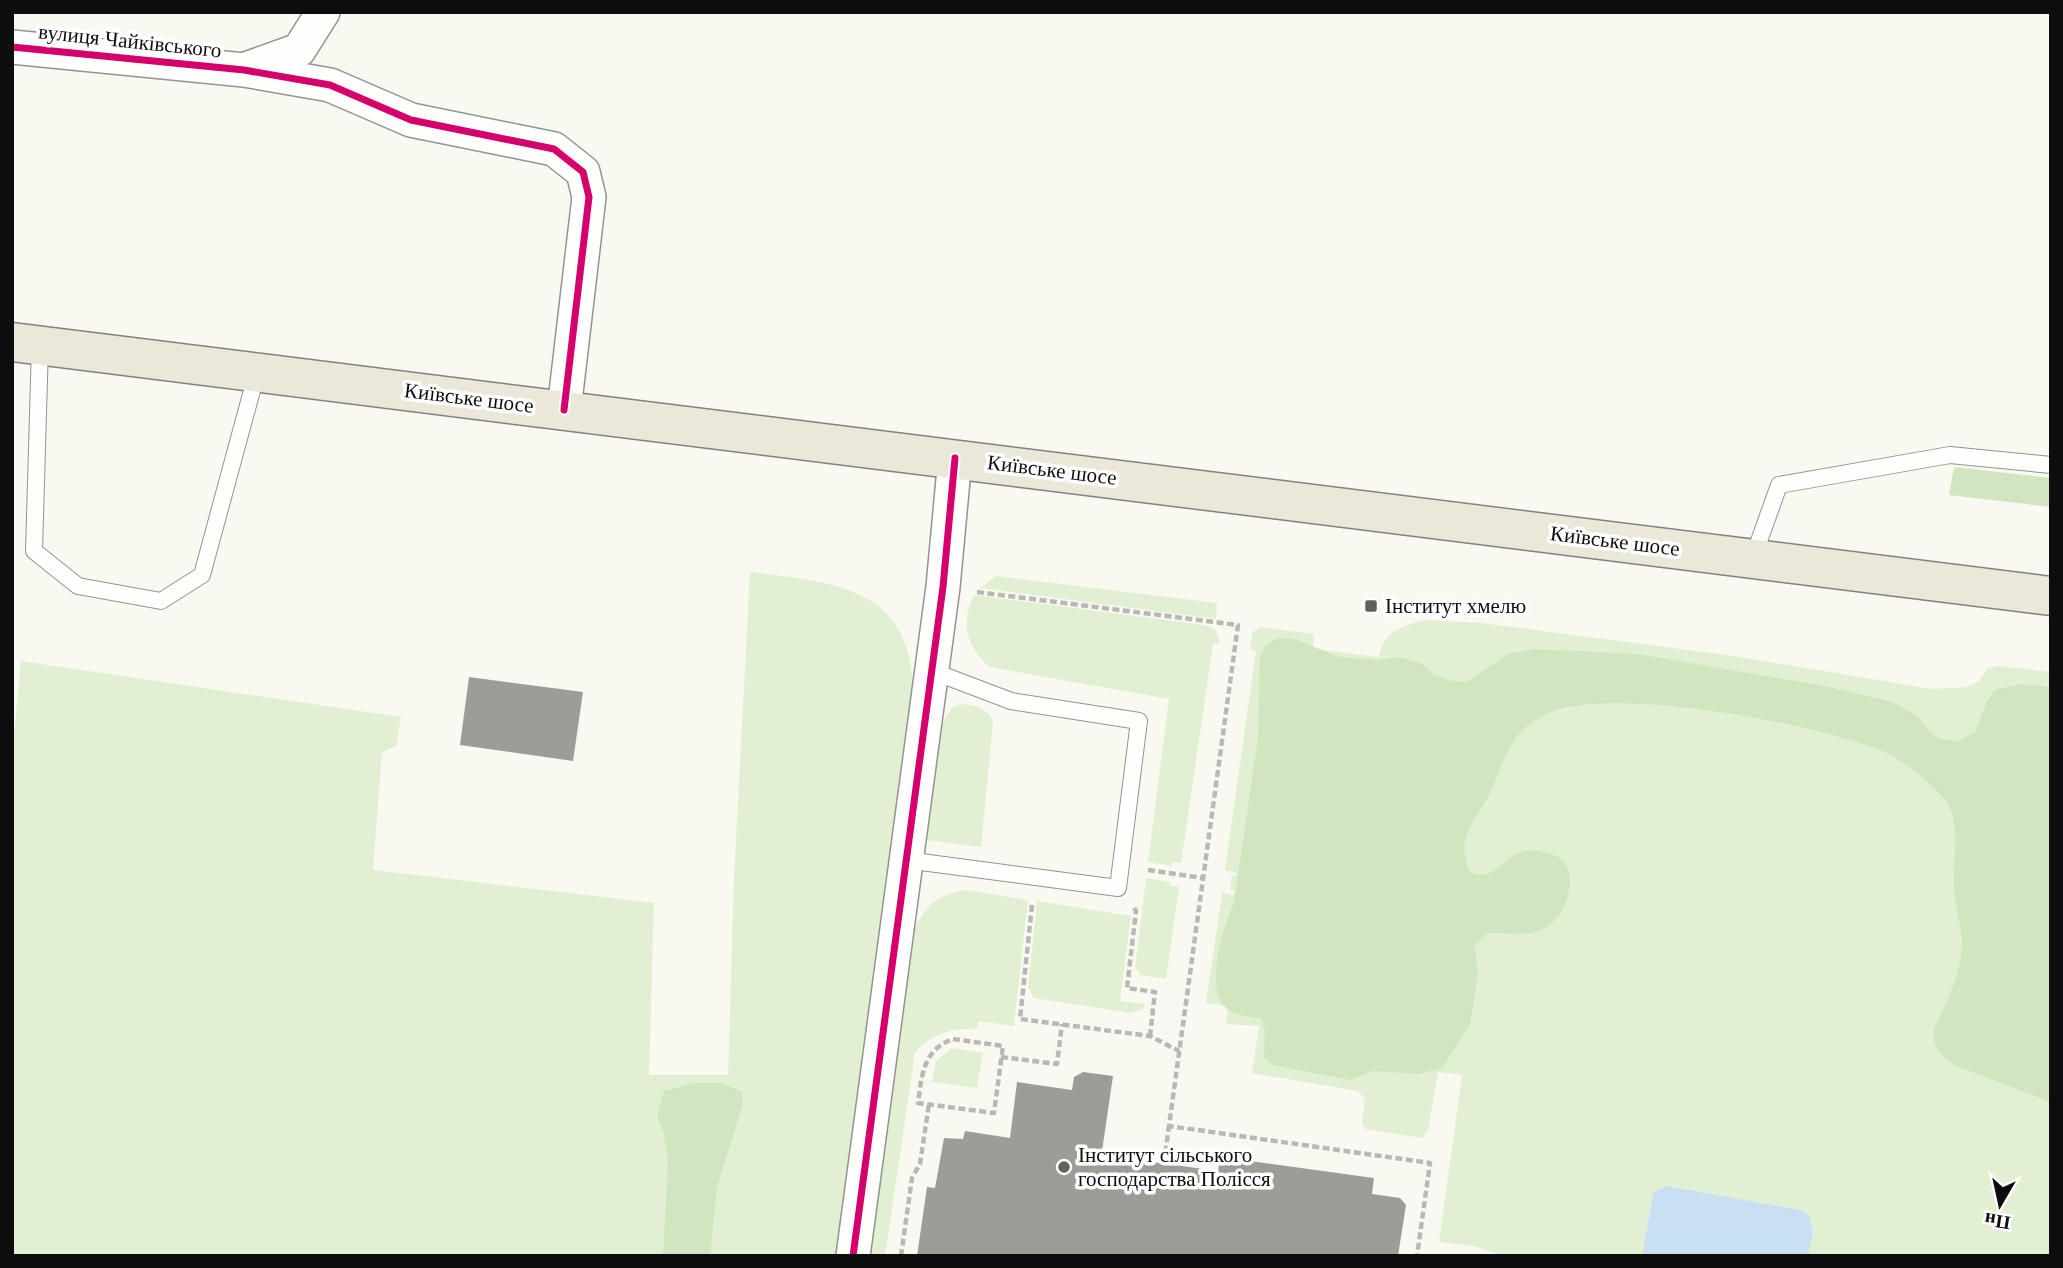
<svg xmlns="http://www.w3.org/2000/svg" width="2063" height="1268" font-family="Georgia,serif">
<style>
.green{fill:#e1efd2}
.forest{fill:#d1e6c0}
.water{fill:#c9e0f2}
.building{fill:#9d9c97}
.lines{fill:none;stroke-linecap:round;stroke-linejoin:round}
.service-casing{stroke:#949390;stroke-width:18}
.minor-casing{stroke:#949390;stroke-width:36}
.primary-casing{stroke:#81817d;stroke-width:41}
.path{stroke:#b8b8b6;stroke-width:4.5;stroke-dasharray:7 3.5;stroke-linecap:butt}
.service{stroke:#fefefd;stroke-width:16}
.minor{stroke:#fefefd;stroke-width:33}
.primary{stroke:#ebe8d9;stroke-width:38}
.cycleway-casing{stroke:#fff;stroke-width:11}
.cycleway{stroke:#d6006c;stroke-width:7}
.poi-dot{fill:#60605d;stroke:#fff;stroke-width:2.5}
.labels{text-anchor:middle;stroke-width:7;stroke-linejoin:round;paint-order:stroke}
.street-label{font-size:21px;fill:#0d0d0d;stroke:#fff}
.poi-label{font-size:21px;fill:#0d0d0d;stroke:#fff;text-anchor:start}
</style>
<rect width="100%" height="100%" fill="#faf9f1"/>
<g class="green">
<path d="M750,572C840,583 915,588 913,699L840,1256H12V757L21,661L401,717L396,746L382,752L373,870L654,903L649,1075H728L734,878Z"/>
<path d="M996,576L1217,603L1216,619L980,588Z"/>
<path d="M975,595L1204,625C1215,628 1220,632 1219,644H1213L1181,863L1172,862L1171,866L1148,862L1169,699L990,667C967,649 959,621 975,595Z"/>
<path d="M1426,620L1481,623L1734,656L1932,689L1968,687L1979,681L1988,668L1998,666L2051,672V1256H1808L1813,1233L1809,1215L1801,1210L1666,1186L1651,1202L1642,1256H1503L1474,1246L1439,1242L1462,1075L1438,1072L1428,1131L1422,1138L1365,1129L1362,1122L1365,1099L1358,1091L1252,1073L1259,1026L1226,1024L1228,1006L1206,1003L1222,893L1234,895V891L1230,890L1232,875L1236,876L1237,873L1225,870L1256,651L1250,649L1253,632L1260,627L1314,634L1313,649L1379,657C1384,631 1401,626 1426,620Z"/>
<path d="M964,704C979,707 987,708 993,722L981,847L925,840L941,725L953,707Z"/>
<path d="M1146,878L1170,882L1169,885L1179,887L1166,979L1141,975L1135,967Z"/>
<path d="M965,890L1028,900L1014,1026L978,1021L977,1029C955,1027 929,1034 915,1053L885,1256H866L910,944C918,914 933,894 965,890Z"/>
<path d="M1037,901L1131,916L1120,1001L1145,1004L1143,1009L1131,1013L1034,998L1028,987Z"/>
<path d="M952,1048L983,1053L977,1088L932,1082L936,1061Z"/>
</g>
<g class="forest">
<path d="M1954,467L2051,478V507L1949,495Z"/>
<path d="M1278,638L1294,639L1340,657L1380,660L1400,657L1422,664L1435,675L1452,681L1467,682L1508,654L1534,649L1637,654L1820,685L1893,702L1918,717L1929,732L1940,739L1959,741L1975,732L1987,701L1995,690L2021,684L2051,687V1102L1956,1066C1944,1058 1932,1049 1934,1032C1935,1023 1943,1012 1946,1003C1953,988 1961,965 1962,948C1963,929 1955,909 1954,890C1951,859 1965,819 1940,794C1923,777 1902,759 1880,750C1816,724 1604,683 1544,715C1507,734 1505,762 1489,795C1474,823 1455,837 1470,872C1505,887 1502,833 1556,856C1566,860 1570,872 1570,882C1570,904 1555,929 1531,933C1518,935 1502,932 1488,933L1475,945L1478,975L1470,1024L1442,1068L1418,1074L1372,1071L1350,1080L1273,1065L1264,1058L1265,1030L1261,1019C1251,1016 1233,1016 1225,1007C1204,985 1224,926 1234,902L1258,738L1260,656L1266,645Z"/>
<path d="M693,1083H721L741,1091L743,1104L717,1187L710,1256H663L668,1161L664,1134L657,1116L664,1091Z"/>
</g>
<path class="water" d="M1666,1186L1801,1210L1809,1215L1813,1233L1808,1256H1642L1653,1193Z"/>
<g class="building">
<path d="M469,677L583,692L573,761L460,745Z"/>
<path d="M1083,1072L1113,1076L1102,1151L1116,1153V1157L1218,1171L1220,1157L1374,1178L1372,1194L1400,1198L1406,1205L1398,1256H917L927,1187L935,1188L944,1138L963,1139L965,1131L1010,1138L1017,1082L1072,1090L1074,1077Z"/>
</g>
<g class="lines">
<g class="service-casing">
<g id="service">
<path d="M40,345L34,551L78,586L161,601L202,575L257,372"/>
<path d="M1753,558L1779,485L1950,455L2051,465"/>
<path d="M906,860L1118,888L1139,721L1011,701L932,671"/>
</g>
</g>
<g class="minor-casing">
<g id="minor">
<path d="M12,47L244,70L330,85L411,120L554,149L583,172L589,197L564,410"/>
<path d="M246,69L299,50L323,12"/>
<path d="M853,1256L943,587L955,458"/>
</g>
</g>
<g class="primary-casing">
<path id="primary" d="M12,342L2051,596"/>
</g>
<g class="path">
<path d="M977,592L1238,625L1169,1126L1430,1163L1417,1256"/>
<path d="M1148,870L1203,878"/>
<path d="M1032,905L1020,1019L1150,1036L1179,1051"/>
<path d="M1134,908L1136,911L1127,988L1155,992L1150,1036"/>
<path d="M953,1039L1003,1046L994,1113L918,1103C922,1074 923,1050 953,1039Z"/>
<path d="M1001,1057L1057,1064L1062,1024"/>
<path d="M1164,1163L1169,1126"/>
<path d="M901,1256L912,1178L920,1164L929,1104"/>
</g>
<use href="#service" class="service"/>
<use href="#minor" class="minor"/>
<use href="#primary" class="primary"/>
<g class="cycleway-casing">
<g id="cycleway">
<path d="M12,47L244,70L330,85L411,120L554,149L583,172L589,197L564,410"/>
<path d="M853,1256L943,587L955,458"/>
</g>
</g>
<use href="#cycleway" class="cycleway"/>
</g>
<g class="poi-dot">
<rect x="1364" y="599" width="14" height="14" rx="3.5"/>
<circle cx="1064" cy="1167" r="7"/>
</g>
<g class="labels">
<g class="street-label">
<text transform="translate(130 41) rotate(6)" y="7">вулиця Чайківського</text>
<text transform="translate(469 398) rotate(7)" y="7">Київське шосе</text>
<text transform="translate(1052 470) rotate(7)" y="7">Київське шосе</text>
<text transform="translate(1615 541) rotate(7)" y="7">Київське шосе</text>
</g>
<g class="poi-label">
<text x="1385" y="613">Інститут хмелю</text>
<text x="1078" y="1162">Інститут сільського<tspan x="1078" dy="24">господарства Полісся</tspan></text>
</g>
</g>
<rect width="2063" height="1268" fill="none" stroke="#0d0d0d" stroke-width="28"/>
<g transform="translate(2000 1205) rotate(189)" stroke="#ffffff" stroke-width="5" paint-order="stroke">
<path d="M0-5L12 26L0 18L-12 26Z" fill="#0d0d0d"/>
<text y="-10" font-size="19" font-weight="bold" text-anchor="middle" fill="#0d0d0d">Пн</text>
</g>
</svg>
